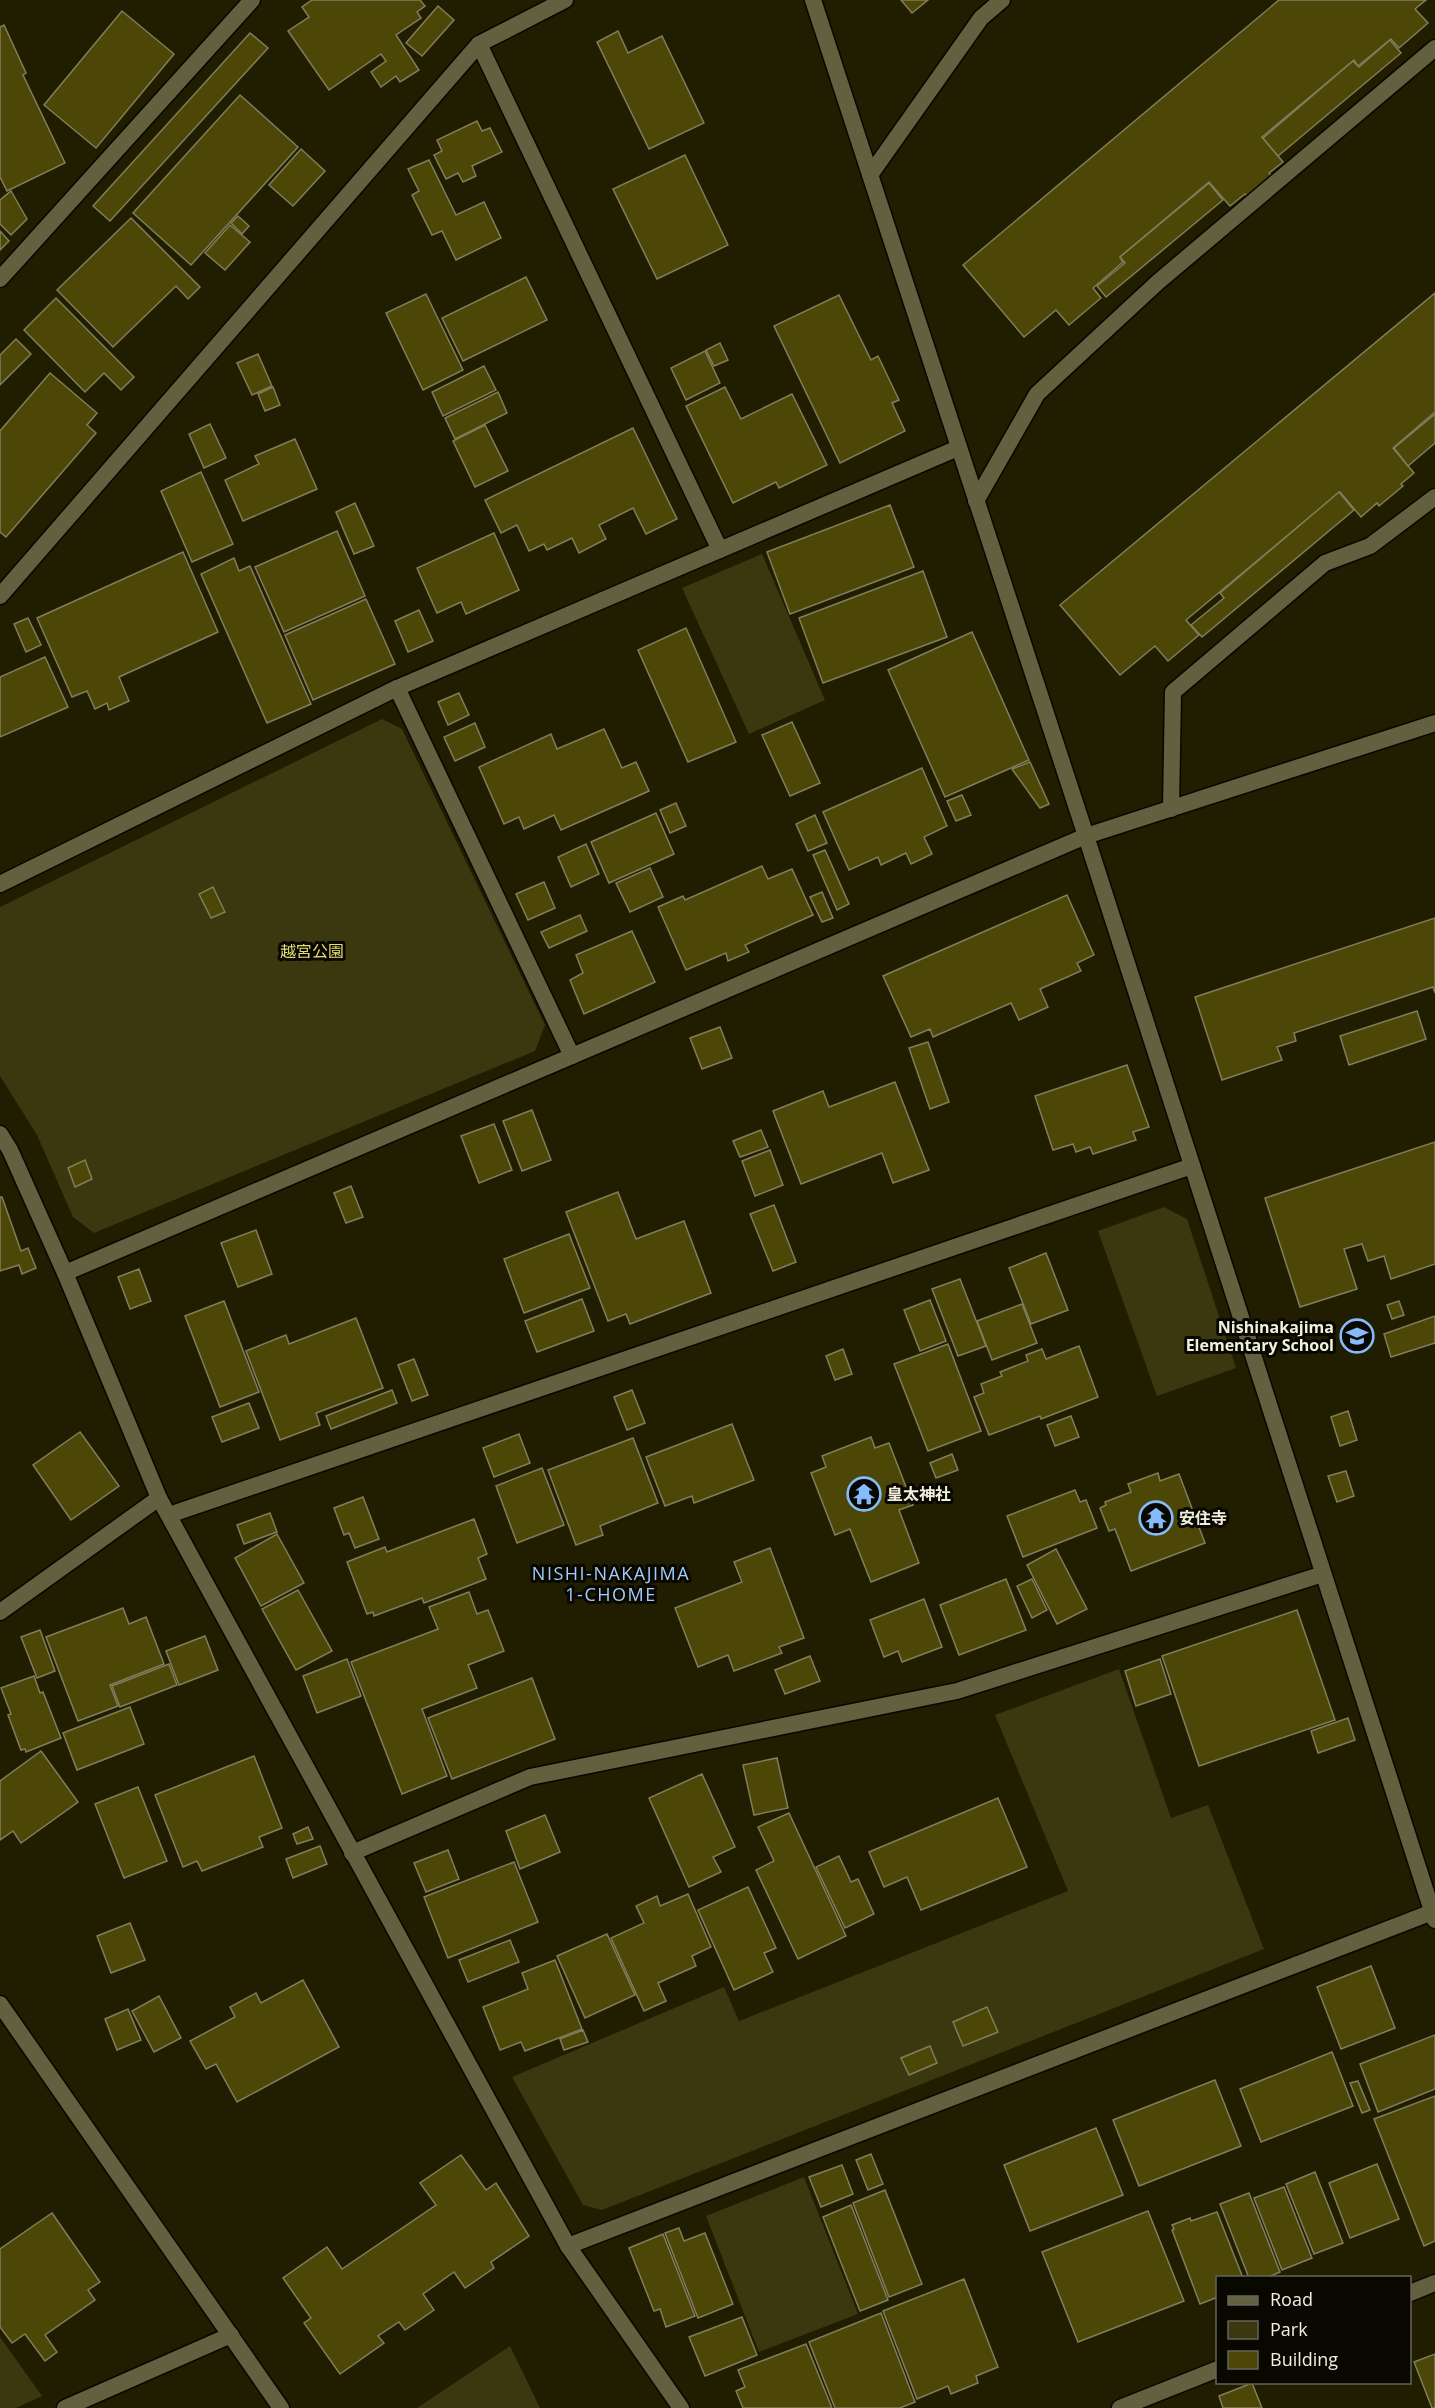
<svg xmlns="http://www.w3.org/2000/svg" width="1435" height="2408" font-family="'Open Sans','Noto Sans JP',sans-serif">
<style>
.green{fill:#3b380f}
.building{fill:#4c4706;stroke:#807e5c;stroke-width:1.5}
.lines{fill:none;stroke-linecap:round;stroke-linejoin:round}
.service-casing{stroke:#0a0700;stroke-width:19}
.minor-casing{stroke:#0a0700;stroke-width:19}
.tertiary-casing{stroke:#0a0700;stroke-width:19}
.service{stroke:#63603f;stroke-width:16}
.minor{stroke:#63603f;stroke-width:16}
.tertiary{stroke:#63603f;stroke-width:16}
.labels{text-anchor:middle;stroke-width:6;stroke-linejoin:round;paint-order:stroke}
.park-label{font-size:16px;fill:#e7dd73;stroke:#080700}
.poi-label{font-size:16px;font-weight:bold;fill:#f1f0de;stroke:#080700;text-anchor:start}
.neighbourhood-label{font-size:18px;letter-spacing:1.5px;fill:#a4cbfc;stroke:#080700}
</style>
<rect width="100%" height="100%" fill="#201d00"/>
<g class="green">
<path d="M762,554L825,700L749,734L682,588Z"/>
<path d="M382,719L402,729L545,1025L535,1051L94,1233L73,1217L37,1135L0,1076V907Z"/>
<path d="M1164,1207L1187,1219L1236,1368L1157,1396L1098,1231Z"/>
<path d="M1119,1669L1171,1818L1208,1805L1264,1949L602,2210L583,2205L512,2077L724,1987L739,2021L1068,1891L995,1715Z"/>
<path d="M804,2177L858,2314L759,2352L706,2216Z"/>
<path d="M0,2337L42,2396L16,2408H0Z"/>
<path d="M510,2346L540,2408H417Z"/>
</g>
<g class="building">
<path d="M312,0H420L425,6L417,12L421,18L396,35L419,70L400,82L396,76L381,87L371,72L386,61L381,54L329,90L288,31L309,17L302,7Z"/>
<path d="M901,0H928L912,13Z"/>
<path d="M1279,0H1426L1415,9L1428,23L1399,48L1391,39L1358,66L1354,60L1262,137L1283,162L1269,173L1272,176L1248,197L1245,194L1230,206L1209,182L1120,257L1123,262L1093,288L1101,298L1069,325L1056,310L1024,337L963,265Z"/>
<path d="M438,6L454,20L422,56L406,43Z"/>
<path d="M122,11L174,54L96,148L44,105Z"/>
<path d="M4,25L26,73L23,75L65,163L7,191L0,177V27Z"/>
<path d="M618,31L628,53L662,36L704,123L649,149L597,42Z"/>
<path d="M250,33L268,48L110,221L93,206Z"/>
<path d="M1390,40L1401,53L1278,156L1263,138L1353,61L1359,67Z"/>
<path d="M240,95L298,147L191,265L133,213Z"/>
<path d="M477,121L482,131L490,128L502,152L472,166L476,176L463,182L458,173L446,179L434,155L442,151L437,140Z"/>
<path d="M301,149L325,171L293,206L269,185Z"/>
<path d="M685,155L728,245L657,279L613,189Z"/>
<path d="M429,160L456,215L484,202L501,238L456,260L442,231L432,235L412,195L419,191L408,169Z"/>
<path d="M1209,183L1223,200L1106,297L1097,286L1125,263L1120,257Z"/>
<path d="M11,191L27,219L11,235L0,224V200Z"/>
<path d="M238,216L249,226L242,234L231,223Z"/>
<path d="M131,218L200,287L188,299L176,286L113,347L57,290Z"/>
<path d="M230,225L250,242L225,270L205,253Z"/>
<path d="M0,231L9,241L0,250Z"/>
<path d="M526,277L547,320L463,361L442,318Z"/>
<path d="M1435,293V412L1393,448L1414,473L1401,484L1403,486L1379,506L1377,503L1361,517L1340,492L1186,620L1199,635L1168,661L1155,646L1120,675L1060,605Z"/>
<path d="M426,294L463,370L423,390L386,313Z"/>
<path d="M839,295L871,360L878,356L899,400L892,403L905,431L840,463L774,326Z"/>
<path d="M56,298L134,377L121,390L104,373L85,392L24,330Z"/>
<path d="M16,339L31,354L0,385V355Z"/>
<path d="M720,343L728,360L714,366L706,350Z"/>
<path d="M705,351L720,383L686,400L671,368Z"/>
<path d="M258,354L272,386L252,395L237,363Z"/>
<path d="M484,366L496,390L443,416L432,392Z"/>
<path d="M50,373L97,413L87,425L96,433L6,537L0,532V431Z"/>
<path d="M273,387L280,405L265,411L258,394Z"/>
<path d="M725,387L741,419L792,394L827,465L779,488L776,482L733,503L686,406Z"/>
<path d="M498,392L507,413L455,439L445,418Z"/>
<path d="M1435,414V443L1408,466L1394,448Z"/>
<path d="M210,424L226,458L204,468L189,434Z"/>
<path d="M485,425L508,471L475,487L453,441Z"/>
<path d="M633,428L677,519L646,534L633,508L599,525L606,539L579,553L572,538L547,550L544,544L529,551L517,525L501,533L485,500Z"/>
<path d="M295,439L317,489L243,521L225,480L259,464L255,456Z"/>
<path d="M201,472L233,544L192,562L161,491Z"/>
<path d="M1339,492L1354,510L1202,637L1191,625L1224,598L1220,593Z"/>
<path d="M355,503L374,546L354,554L336,512Z"/>
<path d="M890,505L914,567L790,614L767,552Z"/>
<path d="M337,531L365,596L284,632L255,567Z"/>
<path d="M494,533L519,590L466,614L461,602L437,613L417,568Z"/>
<path d="M183,552L218,632L119,677L129,701L109,710L107,703L95,709L87,691L72,697L37,618Z"/>
<path d="M234,558L239,571L250,566L311,704L267,723L201,574Z"/>
<path d="M923,571L947,637L823,683L799,618Z"/>
<path d="M366,599L395,664L313,700L285,635Z"/>
<path d="M419,610L433,641L408,652L395,621Z"/>
<path d="M28,618L41,645L26,652L14,624Z"/>
<path d="M686,628L736,742L688,762L638,650Z"/>
<path d="M972,632L1029,760L945,797L888,670Z"/>
<path d="M45,657L68,707L0,737V677Z"/>
<path d="M459,693L469,715L448,725L438,702Z"/>
<path d="M792,722L820,783L790,796L762,735Z"/>
<path d="M475,723L485,747L455,761L444,737Z"/>
<path d="M604,729L622,768L636,762L649,791L561,830L554,815L524,829L519,817L504,824L479,767L551,734L557,749Z"/>
<path d="M1030,762L1049,804L1040,808L1012,769Z"/>
<path d="M922,768L947,826L924,837L932,854L911,864L906,853L881,865L878,857L849,870L823,812Z"/>
<path d="M962,795L971,815L956,821L947,801Z"/>
<path d="M676,803L686,826L670,833L660,810Z"/>
<path d="M656,813L674,854L609,883L591,842Z"/>
<path d="M815,815L827,843L808,851L796,824Z"/>
<path d="M586,844L599,874L571,887L558,857Z"/>
<path d="M825,850L849,904L837,910L813,855Z"/>
<path d="M762,866L768,879L792,869L813,915L745,945L749,952L728,961L726,953L686,970L658,907L683,896L685,900Z"/>
<path d="M650,868L663,897L630,912L616,883Z"/>
<path d="M544,882L555,908L528,920L516,894Z"/>
<path d="M213,887L225,912L211,918L199,894Z"/>
<path d="M822,892L833,918L822,922L810,897Z"/>
<path d="M1067,895L1094,955L1077,963L1081,971L1040,989L1048,1007L1019,1020L1011,1003L933,1037L930,1029L911,1037L883,976Z"/>
<path d="M580,915L587,931L549,948L541,932Z"/>
<path d="M1435,918V993L1433,987L1294,1033L1296,1041L1277,1047L1282,1060L1222,1080L1195,997Z"/>
<path d="M632,931L655,982L584,1014L570,980L583,973L576,955Z"/>
<path d="M1417,1011L1426,1039L1349,1065L1340,1036Z"/>
<path d="M720,1027L732,1058L702,1069L690,1038Z"/>
<path d="M928,1042L949,1102L930,1109L909,1048Z"/>
<path d="M1127,1065L1149,1127L1133,1132L1136,1140L1093,1154L1090,1147L1076,1152L1073,1144L1053,1150L1035,1096Z"/>
<path d="M895,1082L929,1170L893,1183L882,1153L801,1184L773,1111L823,1091L829,1107Z"/>
<path d="M532,1110L551,1160L522,1171L503,1121Z"/>
<path d="M494,1124L512,1170L479,1183L461,1136Z"/>
<path d="M761,1130L768,1147L740,1157L733,1141Z"/>
<path d="M1435,1142V1264L1391,1279L1384,1256L1368,1261L1362,1244L1344,1249L1357,1289L1300,1307L1265,1198Z"/>
<path d="M770,1150L783,1185L755,1196L742,1161Z"/>
<path d="M85,1160L92,1179L75,1187L68,1168Z"/>
<path d="M351,1186L363,1217L346,1223L334,1193Z"/>
<path d="M618,1192L636,1239L684,1221L711,1293L630,1324L626,1314L608,1321L566,1212Z"/>
<path d="M0,1197H2L21,1251L28,1248L36,1268L22,1274L19,1265L0,1271Z"/>
<path d="M774,1205L796,1262L773,1271L750,1214Z"/>
<path d="M256,1230L272,1274L238,1287L221,1243Z"/>
<path d="M569,1234L590,1288L524,1313L504,1259Z"/>
<path d="M1046,1253L1068,1310L1031,1324L1009,1268Z"/>
<path d="M139,1269L151,1301L130,1309L118,1277Z"/>
<path d="M960,1279L986,1346L958,1356L932,1289Z"/>
<path d="M582,1299L594,1331L537,1352L525,1321Z"/>
<path d="M930,1300L946,1341L920,1351L904,1310Z"/>
<path d="M224,1301L259,1392L220,1407L185,1316Z"/>
<path d="M1399,1301L1404,1315L1392,1319L1387,1305Z"/>
<path d="M1022,1304L1037,1343L992,1360L977,1321Z"/>
<path d="M1435,1316V1343L1391,1357L1384,1334Z"/>
<path d="M356,1318L383,1388L316,1413L320,1425L280,1440L246,1351L286,1335L289,1344Z"/>
<path d="M948,1344L981,1431L928,1451L894,1364Z"/>
<path d="M1079,1346L1098,1397L1041,1419L1040,1416L989,1435L974,1397L984,1393L981,1384L1002,1376L1000,1372L1028,1361L1026,1355L1042,1349L1046,1359Z"/>
<path d="M843,1349L852,1374L835,1380L826,1356Z"/>
<path d="M414,1359L428,1395L412,1401L398,1365Z"/>
<path d="M392,1390L397,1403L331,1429L326,1416Z"/>
<path d="M632,1390L645,1423L627,1430L614,1397Z"/>
<path d="M249,1403L259,1428L222,1442L212,1417Z"/>
<path d="M1348,1411L1357,1440L1340,1446L1331,1417Z"/>
<path d="M1071,1416L1079,1437L1055,1446L1047,1425Z"/>
<path d="M732,1424L754,1480L694,1503L692,1496L665,1506L646,1457Z"/>
<path d="M80,1432L119,1486L71,1520L33,1465Z"/>
<path d="M519,1434L530,1463L494,1477L483,1448Z"/>
<path d="M871,1437L875,1448L889,1443L913,1505L899,1510L919,1563L871,1582L850,1529L835,1535L811,1473L826,1467L822,1456Z"/>
<path d="M633,1438L658,1503L600,1526L603,1535L576,1545L548,1470Z"/>
<path d="M952,1454L958,1470L936,1478L930,1463Z"/>
<path d="M542,1468L564,1525L517,1543L496,1486Z"/>
<path d="M1346,1471L1354,1496L1337,1502L1328,1476Z"/>
<path d="M1158,1473L1160,1481L1179,1474L1205,1543L1131,1571L1115,1529L1109,1531L1100,1508L1106,1505L1105,1502L1131,1492L1128,1484Z"/>
<path d="M1075,1490L1080,1502L1086,1500L1097,1528L1023,1557L1007,1516Z"/>
<path d="M363,1497L379,1539L355,1548L349,1533L344,1535L334,1508Z"/>
<path d="M270,1513L277,1532L244,1544L237,1525Z"/>
<path d="M474,1519L487,1554L478,1558L486,1579L424,1603L422,1598L374,1616L373,1612L367,1614L347,1562L385,1547L387,1552Z"/>
<path d="M277,1534L304,1583L261,1606L235,1558Z"/>
<path d="M770,1548L804,1638L779,1647L782,1653L734,1671L728,1655L698,1667L675,1608L742,1582L734,1562Z"/>
<path d="M1056,1549L1087,1609L1057,1624L1027,1565Z"/>
<path d="M1006,1579L1026,1630L959,1655L940,1605Z"/>
<path d="M1032,1579L1047,1610L1032,1618L1017,1586Z"/>
<path d="M298,1590L332,1651L296,1670L262,1609Z"/>
<path d="M469,1592L477,1614L488,1610L504,1651L468,1665L477,1688L422,1709L447,1776L402,1794L351,1662L438,1629L429,1607Z"/>
<path d="M924,1599L942,1647L902,1662L898,1651L884,1657L870,1620Z"/>
<path d="M123,1608L129,1624L146,1617L164,1664L110,1685L118,1706L78,1721L46,1637Z"/>
<path d="M1297,1610L1335,1720L1199,1766L1162,1656Z"/>
<path d="M40,1630L55,1671L37,1678L21,1637Z"/>
<path d="M205,1636L218,1670L179,1685L166,1651Z"/>
<path d="M810,1656L820,1681L785,1694L775,1670Z"/>
<path d="M347,1659L361,1696L317,1713L303,1676Z"/>
<path d="M1160,1659L1171,1694L1136,1706L1125,1671Z"/>
<path d="M169,1664L177,1685L120,1707L112,1686Z"/>
<path d="M34,1676L40,1693L43,1692L61,1738L26,1752L25,1749L21,1750L8,1715L11,1714L1,1688Z"/>
<path d="M532,1678L555,1739L452,1779L428,1718Z"/>
<path d="M130,1707L144,1744L77,1770L63,1733Z"/>
<path d="M1348,1718L1355,1740L1318,1753L1311,1731Z"/>
<path d="M41,1751L78,1802L21,1843L13,1831L0,1840V1781Z"/>
<path d="M254,1756L282,1828L259,1837L263,1847L202,1871L197,1861L183,1867L155,1795Z"/>
<path d="M777,1758L788,1808L754,1815L743,1765Z"/>
<path d="M702,1774L735,1847L713,1857L721,1872L689,1887L649,1798Z"/>
<path d="M138,1787L167,1861L124,1878L95,1804Z"/>
<path d="M998,1798L1027,1867L921,1910L907,1877L884,1887L869,1852Z"/>
<path d="M789,1813L846,1936L798,1959L756,1870L774,1861L758,1827Z"/>
<path d="M545,1815L560,1852L520,1869L506,1831Z"/>
<path d="M308,1827L313,1839L297,1844L293,1834Z"/>
<path d="M320,1846L327,1864L293,1878L286,1859Z"/>
<path d="M448,1850L459,1879L426,1892L414,1863Z"/>
<path d="M839,1856L851,1882L858,1879L874,1914L845,1928L816,1867Z"/>
<path d="M514,1862L538,1922L448,1958L424,1897Z"/>
<path d="M748,1887L776,1948L764,1953L773,1972L734,1990L698,1910Z"/>
<path d="M688,1894L711,1947L692,1956L696,1966L658,1983L666,2001L644,2011L611,1938L644,1923L636,1906L657,1896L660,1906Z"/>
<path d="M130,1923L145,1960L111,1973L97,1936Z"/>
<path d="M607,1934L635,1995L585,2018L557,1956Z"/>
<path d="M510,1940L519,1962L468,1982L459,1960Z"/>
<path d="M555,1960L582,2029L525,2051L521,2042L500,2050L483,2007L528,1989L522,1973Z"/>
<path d="M1371,1966L1395,2028L1341,2049L1317,1987Z"/>
<path d="M303,1980L339,2047L237,2102L216,2064L206,2069L190,2041L235,2017L230,2007L256,1993L261,2003Z"/>
<path d="M159,1996L181,2038L154,2052L132,2011Z"/>
<path d="M987,2007L998,2032L963,2046L953,2022Z"/>
<path d="M128,2009L141,2040L117,2050L105,2019Z"/>
<path d="M583,2030L588,2042L564,2050L560,2039Z"/>
<path d="M1435,2035V2089L1378,2112L1360,2064Z"/>
<path d="M930,2046L937,2063L909,2075L901,2058Z"/>
<path d="M1332,2052L1353,2106L1261,2142L1240,2089Z"/>
<path d="M1215,2080L1241,2146L1139,2186L1113,2120Z"/>
<path d="M1358,2081L1370,2110L1362,2113L1350,2083Z"/>
<path d="M1435,2096V2241L1424,2246L1374,2119Z"/>
<path d="M1096,2128L1123,2195L1030,2231L1004,2165Z"/>
<path d="M871,2154L883,2184L868,2190L856,2160Z"/>
<path d="M461,2155L486,2190L496,2183L529,2236L491,2262L494,2268L465,2288L454,2272L423,2294L434,2310L405,2330L399,2322L378,2336L384,2343L340,2374L304,2323L311,2318L283,2278L327,2247L342,2269L436,2205L420,2183Z"/>
<path d="M1377,2164L1399,2219L1350,2238L1329,2183Z"/>
<path d="M842,2165L853,2194L821,2207L809,2177Z"/>
<path d="M1315,2172L1343,2243L1314,2254L1286,2184Z"/>
<path d="M1284,2187L1312,2258L1282,2270L1254,2198Z"/>
<path d="M885,2190L922,2284L889,2297L853,2203Z"/>
<path d="M1249,2193L1280,2272L1266,2278H1249L1220,2204Z"/>
<path d="M851,2205L888,2300L860,2311L823,2217Z"/>
<path d="M1148,2211L1184,2301L1078,2342L1042,2252Z"/>
<path d="M1217,2212L1243,2278H1218V2297L1200,2304L1172,2230L1174,2229L1172,2225L1190,2218L1191,2221Z"/>
<path d="M52,2213L100,2282L88,2290L95,2300L45,2335L57,2352L45,2361L25,2334L12,2343L0,2327V2249Z"/>
<path d="M679,2228L684,2241L705,2233L733,2304L698,2318L665,2233Z"/>
<path d="M663,2234L695,2316L666,2327L660,2309L654,2311L629,2248Z"/>
<path d="M964,2279L998,2367L976,2376L978,2383L951,2394L948,2386L917,2399L883,2311Z"/>
<path d="M881,2313L915,2402L900,2408H835L809,2342Z"/>
<path d="M742,2317L757,2355L705,2376L689,2337Z"/>
<path d="M806,2344L832,2408H743L736,2391L745,2387L738,2370Z"/>
<path d="M1435,2354V2408H1432L1414,2362Z"/>
<path d="M1252,2383L1262,2408H1223L1219,2396Z"/>
</g>
<g class="lines">
<g class="service-casing">
<g id="service">
<path d="M870,175L981,18L1002,0"/>
<path d="M976,501L1037,394L1158,282L1435,48"/>
<path d="M1171,809L1173,692L1325,563L1370,546L1435,497"/>
</g>
</g>
<g class="minor-casing">
<g id="minor">
<path d="M813,0L1086,836L1435,1920"/>
<path d="M479,44L720,550"/>
<path d="M0,279L252,0"/>
<path d="M0,596L479,44L565,0"/>
<path d="M397,688L572,1056"/>
<path d="M0,884L397,688L958,448"/>
<path d="M0,1134L10,1150L65,1273L159,1498L568,2246L681,2408"/>
<path d="M65,1273L1086,836L1435,723"/>
<path d="M169,1515L1192,1166"/>
<path d="M0,1612L159,1498"/>
<path d="M352,1853L530,1777L957,1691L1323,1574"/>
<path d="M568,2246L1435,1911"/>
<path d="M1410,2293L1435,2283"/>
<path d="M65,2408L231,2335"/>
<path d="M1120,2408L1218,2369"/>
</g>
</g>
<g class="tertiary-casing">
<path id="tertiary" d="M0,2004L281,2408"/>
</g>
<use href="#service" class="service"/>
<use href="#minor" class="minor"/>
<use href="#tertiary" class="tertiary"/>
</g>
<defs>
<g id="school-ring" transform="scale(1.725)"><circle r="9.5" fill="#080700" stroke="#86bbfb" stroke-width="1.5"/><path d="M0-5L7-2L0 1L-7-2ZM-4 1L0 2.5L4 1V4Q0 6-4 4Z" fill="#86bbfb"/></g>
<g id="temple-ring" transform="scale(1.725)"><circle r="9.5" fill="#080700" stroke="#86bbfb" stroke-width="1.5"/><path d="M0-6L5-2H3V0L6.5 2.5H4V6H1.5V3h-3V6H-4V2.5H-6.5L-3 0V-2H-5Z" fill="#86bbfb"/></g>
</defs>
<g fill-rule="evenodd">
<use href="#school-ring" x="1357" y="1336"/>
<use href="#temple-ring" x="864" y="1494"/>
<use href="#temple-ring" x="1156" y="1518"/>
</g>
<g class="labels">
<g class="park-label">
<text x="312" y="957">越宮公園</text>
</g>
<g class="poi-label">
<text x="1334" y="1333" text-anchor="end">Nishinakajima<tspan x="1334" dy="18">Elementary School</tspan></text>
<text x="887" y="1500">皇太神社</text>
<text x="1179" y="1524">安住寺</text>
</g>
<g class="neighbourhood-label">
<text x="611" y="1580">NISHI-NAKAJIMA<tspan x="611" dy="21">1-CHOME</tspan></text>
</g>
</g>
<rect x="1216" y="2276" width="195" height="108" fill="#080700" stroke="#656459" stroke-width="1.5"/>
<rect x="1228" y="2296" width="30" height="9" fill="#63603f" stroke="#656459" stroke-width="1.5"/>
<text x="1270" y="2306" font-size="18" fill="#f1f0de">Road</text>
<rect x="1228" y="2321" width="30" height="18" fill="#3b380f" stroke="#656459" stroke-width="1.5"/>
<text x="1270" y="2336" font-size="18" fill="#f1f0de">Park</text>
<rect x="1228" y="2351" width="30" height="18" fill="#4c4706" stroke="#656459" stroke-width="1.5"/>
<text x="1270" y="2366" font-size="18" fill="#f1f0de">Building</text>
</svg>
